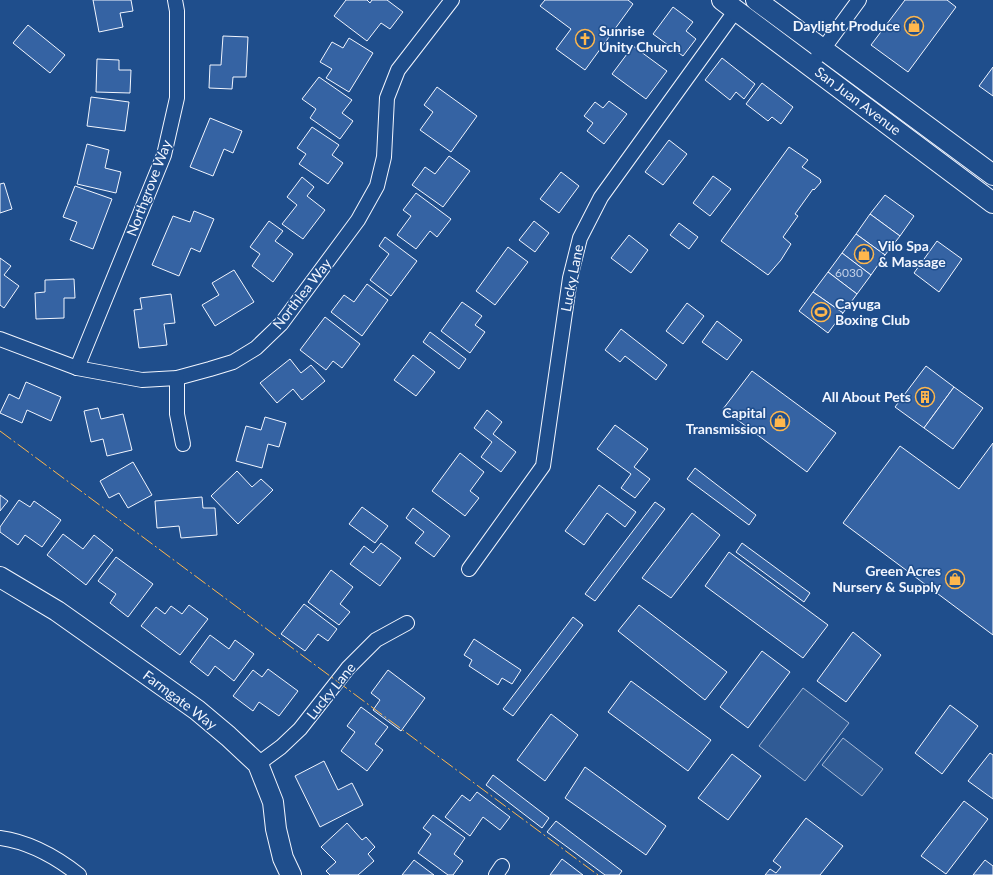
<svg xmlns="http://www.w3.org/2000/svg" width="993" height="875" font-family="Lato,sans-serif">
<style>
.built{fill:#305b95;stroke:#a8bbd7}
.building{fill:#3563a3;stroke:#f2f6ff}
.lines{fill:none;stroke-linecap:round;stroke-linejoin:round}
.street-casing{stroke:#f2f6ff;stroke-width:16}
.secondary-casing{stroke:#f2f6ff;stroke-width:22}
.street{stroke:#1f4e8c;stroke-width:14}
.secondary{stroke:#1f4e8c;stroke-width:20}
.power{stroke:#ffb74d;stroke-width:1;stroke-dasharray:14 3 2 3;stroke-linecap:butt}
.labels{text-anchor:middle;stroke-width:3;stroke-linejoin:round;paint-order:stroke}
.number-label{font-size:12px;fill:#c3d1e8}
.poi-label{font-size:14px;font-weight:bold;fill:#f2f6ff;stroke:#1f4e8c;text-anchor:end}
.street-label{font-size:14px;fill:#f2f6ff;stroke:#1f4e8c}
</style>
<rect width="100%" height="100%" fill="#1f4e8c"/>
<g class="built">
<path d="M803,688L849,723L805,781L759,746Z"/>
<path d="M843,738L883,769L862,796L822,765Z"/>
</g>
<g class="building">
<path d="M93,0H131L133,11L120,13L123,27L99,32Z"/>
<path d="M346,0H367L370,3L372,0H387L403,12L390,29L381,23L367,41L334,16Z"/>
<path d="M545,0H628L633,4L585,70L556,49L571,29L540,6Z"/>
<path d="M905,0H947L956,7L908,72L871,45Z"/>
<path d="M673,7L693,22L686,31L696,39L683,56L653,34Z"/>
<path d="M28,25L65,55L50,73L13,43Z"/>
<path d="M223,36L248,37L246,77H233L232,89L209,88L210,65H221Z"/>
<path d="M349,38L373,53L349,92L326,78L332,69L320,62L332,42L343,48Z"/>
<path d="M633,46L667,71L646,99L612,74Z"/>
<path d="M722,58L755,84L744,99L736,92L730,100L705,80Z"/>
<path d="M97,59L119,60V70H131L130,93L96,92Z"/>
<path d="M993,67V96L979,86Z"/>
<path d="M319,77L352,100L342,113L353,121L340,139L310,118L316,109L302,99Z"/>
<path d="M762,83L793,107L781,124L772,117L768,121L746,104Z"/>
<path d="M437,87L477,116L451,152L420,130L433,112L424,105Z"/>
<path d="M91,97L129,102L125,131L87,126Z"/>
<path d="M609,101L627,114L604,144L587,131L593,123L584,116L595,102L603,108Z"/>
<path d="M210,118L242,131L233,153L224,149L213,176L190,167Z"/>
<path d="M312,127L339,145L332,155L343,163L328,184L299,164L306,154L297,148Z"/>
<path d="M669,140L687,154L663,185L645,172Z"/>
<path d="M87,144L109,150L105,168L121,172L116,193L77,184Z"/>
<path d="M789,147L808,160L802,167L820,179L821,182L814,190L813,189L795,214L798,216L783,237L791,244L781,260L768,275L721,241Z"/>
<path d="M449,156L470,171L443,207L412,185L425,167L435,174Z"/>
<path d="M561,172L579,186L559,213L540,199Z"/>
<path d="M713,176L731,189L710,216L693,203Z"/>
<path d="M302,177L314,187L307,196L325,210L303,239L282,224L297,205L287,197Z"/>
<path d="M4,183L12,209L0,213V184Z"/>
<path d="M75,186L112,199L93,249L70,240L77,222L63,217Z"/>
<path d="M416,193L451,219L437,237L430,231L416,249L397,235L411,216L403,210Z"/>
<path d="M885,195L914,216L900,236L870,214Z"/>
<path d="M194,211L214,219L200,252L191,248L179,276L152,265L173,216L190,222Z"/>
<path d="M870,214L900,236L885,255L856,234Z"/>
<path d="M269,221L283,231L275,241L293,254L273,282L252,266L260,254L250,247Z"/>
<path d="M534,221L549,233L535,252L519,240Z"/>
<path d="M679,223L698,237L689,249L670,235Z"/>
<path d="M856,234L885,255L871,275L842,253Z"/>
<path d="M629,235L648,250L631,273L611,258Z"/>
<path d="M385,237L417,261L391,296L370,280L389,254L379,246Z"/>
<path d="M937,241L962,259L939,292L914,273Z"/>
<path d="M508,247L528,262L495,305L476,291Z"/>
<path d="M842,253L871,275L857,294L828,272Z"/>
<path d="M0,258L11,266L4,275L19,286L4,308L0,305Z"/>
<path d="M234,270L254,302L215,326L202,305L219,295L212,283Z"/>
<path d="M828,272L857,294L843,313L813,292Z"/>
<path d="M74,279L75,298H64V318L36,319L35,293L45,292V280Z"/>
<path d="M367,284L388,300L362,336L331,312L344,295L354,302Z"/>
<path d="M813,292L843,313L828,333L799,311Z"/>
<path d="M171,294L175,323L164,324L167,345L139,348L134,310L142,309L140,298Z"/>
<path d="M462,302L482,316L475,325L485,332L470,353L441,331Z"/>
<path d="M687,303L704,316L683,344L666,331Z"/>
<path d="M325,317L360,344L342,368L333,361L326,370L300,350Z"/>
<path d="M717,321L742,340L727,360L702,342Z"/>
<path d="M621,329L667,365L656,380L625,356L620,362L605,350Z"/>
<path d="M430,332L466,359L459,369L423,342Z"/>
<path d="M413,355L435,372L416,396L394,380Z"/>
<path d="M290,359L301,373L311,365L325,381L302,400L293,389L277,403L260,383Z"/>
<path d="M926,366L954,387L924,428L895,407Z"/>
<path d="M752,371L836,433L807,472L723,409Z"/>
<path d="M26,382L61,397L51,421L27,410L22,423L0,413L9,394L19,399Z"/>
<path d="M954,387L983,408L953,449L924,428Z"/>
<path d="M98,408L101,419L123,414L132,450L107,456L103,439L91,442L84,411Z"/>
<path d="M487,410L502,422L493,434L516,452L501,472L481,457L492,442L474,428Z"/>
<path d="M265,417L286,423L279,447L268,444L262,468L236,461L246,426L261,430Z"/>
<path d="M615,425L648,449L634,467L650,479L635,498L621,488L631,474L597,449Z"/>
<path d="M993,443V635L843,523L900,446L959,489Z"/>
<path d="M460,453L484,472L470,491L479,498L465,516L432,491Z"/>
<path d="M133,462L152,495L128,508L119,493L109,498L100,481Z"/>
<path d="M695,468L756,515L749,525L687,479Z"/>
<path d="M237,471L252,487L261,479L273,490L238,524L211,496Z"/>
<path d="M599,485L636,512L625,527L607,513L584,545L565,531Z"/>
<path d="M0,495L8,501L0,511Z"/>
<path d="M202,497L203,508H215L217,535L181,538L179,526L157,528L155,501Z"/>
<path d="M19,500L30,507L34,501L61,520L42,547L25,535L18,545L0,532V527Z"/>
<path d="M655,502L665,509L595,601L585,594Z"/>
<path d="M362,507L388,526L375,543L349,524Z"/>
<path d="M413,508L450,536L434,557L415,543L424,532L406,518Z"/>
<path d="M692,513L720,535L671,598L642,578Z"/>
<path d="M63,534L83,549L94,535L113,550L86,585L47,555Z"/>
<path d="M381,543L401,558L380,586L350,564L364,546L373,553Z"/>
<path d="M742,543L810,593L804,602L736,552Z"/>
<path d="M729,552L828,625L803,658L705,586Z"/>
<path d="M116,557L153,584L128,617L110,603L116,594L98,581Z"/>
<path d="M331,570L353,587L340,604L350,612L339,625L308,602Z"/>
<path d="M304,604L337,629L328,641L318,634L305,651L281,634Z"/>
<path d="M189,605L208,619L180,655L141,626L156,607L165,614L171,606L182,614Z"/>
<path d="M639,605L727,672L705,700L618,631Z"/>
<path d="M573,617L583,625L513,716L503,709Z"/>
<path d="M853,632L881,655L846,702L817,681Z"/>
<path d="M210,635L229,649L235,640L254,654L234,681L215,666L208,676L190,662Z"/>
<path d="M474,639L521,670L512,684L502,678L498,685L469,666L472,660L464,655Z"/>
<path d="M762,651L790,672L748,728L720,707Z"/>
<path d="M268,669L298,691L279,716L259,702L253,711L233,696L253,670L262,677Z"/>
<path d="M388,670L425,698L401,731L373,710L380,700L371,693Z"/>
<path d="M631,681L711,740L688,771L608,712Z"/>
<path d="M950,705L978,726L942,774L915,753Z"/>
<path d="M361,707L388,727L375,744L383,750L367,771L341,751L355,732L347,726Z"/>
<path d="M551,714L578,735L545,781L517,760Z"/>
<path d="M990,753L993,755V799L968,781Z"/>
<path d="M732,754L761,776L728,820L698,798Z"/>
<path d="M324,761L338,790L352,783L363,805L320,827L295,776Z"/>
<path d="M585,767L666,826L646,855L565,798Z"/>
<path d="M493,775L549,818L542,828L486,785Z"/>
<path d="M477,792L510,817L500,830L483,817L470,836L445,817L462,795L470,801Z"/>
<path d="M964,801L988,819L946,874L921,856Z"/>
<path d="M433,815L465,838L454,854L463,861L453,875H448L418,853L431,834L423,828Z"/>
<path d="M806,818L843,846L820,875H765L770,869L776,873L781,867L773,861Z"/>
<path d="M556,821L622,871L619,875H605L547,832Z"/>
<path d="M347,823L362,840L366,837L375,847L368,854L374,861L358,875H330L326,871L336,862L321,847Z"/>
<path d="M562,859L583,875H550Z"/>
<path d="M414,860L434,875H402Z"/>
<path d="M985,860L993,866V875H973Z"/>
</g>
<g class="lines">
<g class="street-casing">
<g id="street">
<path d="M818,56L859,0"/>
<path d="M0,339L77,368L142,380L177,378L210,369L233,362L256,348L281,324L358,220L377,186L384,157L387,98L398,70L452,0"/>
<path d="M77,368L164,155L177,98V11L175,0"/>
<path d="M177,378V414L183,444"/>
<path d="M469,569L543,466L570,278L580,238L601,197L736,10"/>
<path d="M258,764L281,747L300,729L348,668L376,640L407,623"/>
<path d="M0,838C30,842 56,857 79,875"/>
<path d="M496,875L502,866"/>
</g>
</g>
<g class="secondary-casing">
<g id="secondary">
<path d="M722,0L993,203"/>
<path d="M756,0L993,175"/>
<path d="M0,577L57,611L197,710L228,736L258,764L273,802L276,829L283,858L291,875"/>
</g>
</g>
<use href="#street" class="street"/>
<use href="#secondary" class="secondary"/>
<path class="power" d="M0,431L598,875"/>
</g>
<defs>
<g id="shop-ring" transform="scale(1)"><circle r="9.5" fill="#1f4e8c" stroke="#ffb74d" stroke-width="1.5"/><path d="M-5-2.5h2.3a2.7 3.5 0 0 1 5.4 0H5L5.5 6h-11ZM-1.5-2.5h3a1.5 2.3 0 0 0-3 0Z" fill="#ffb74d"/></g>
<g id="church-ring" transform="scale(1)"><circle r="9.5" fill="#1f4e8c" stroke="#ffb74d" stroke-width="1.5"/><path d="M-1.2-6h2.4v3.5h3.3v2.4h-3.3V6h-2.4V-.1h-3.3v-2.4h3.3Z" fill="#ffb74d"/></g>
<g id="stadium-ring" transform="scale(1)"><circle r="9.5" fill="#1f4e8c" stroke="#ffb74d" stroke-width="1.5"/><path d="M0-5a6.5 5 0 1 0 0 10a6.5 5 0 1 0 0-10ZM-3.5-1.8h7v3.6h-7Z" fill="#ffb74d"/></g>
<g id="building-ring" transform="scale(1)"><circle r="9.5" fill="#1f4e8c" stroke="#ffb74d" stroke-width="1.5"/><path d="M-4-6H4V6H1V3H-1V6H-4ZM-2.5-4.3h1.7v1.8h-1.7ZM.8-4.3h1.7v1.8H.8ZM-2.5-1h1.7V.8h-1.7ZM.8-1h1.7V.8H.8Z" fill="#ffb74d"/></g>
</defs>
<g fill-rule="evenodd">
<use href="#shop-ring" x="914" y="26"/>
<use href="#church-ring" x="585" y="39"/>
<use href="#shop-ring" x="864" y="254"/>
<use href="#stadium-ring" x="821" y="312"/>
<use href="#building-ring" x="925" y="397"/>
<use href="#shop-ring" x="780" y="421"/>
<use href="#shop-ring" x="955" y="579"/>
</g>
<g class="labels">
<g class="number-label">
<text x="849" y="277">6030</text>
</g>
<g class="poi-label">
<text x="900" y="31">Daylight Produce</text>
<text x="599" y="36" text-anchor="start">Sunrise<tspan x="599" dy="16">Unity Church</tspan></text>
<text x="878" y="251" text-anchor="start">Vilo Spa<tspan x="878" dy="16">&amp; Massage</tspan></text>
<text x="835" y="309" text-anchor="start">Cayuga<tspan x="835" dy="16">Boxing Club</tspan></text>
<text x="911" y="402">All About Pets</text>
<text x="766" y="418">Capital<tspan x="766" dy="16">Transmission</tspan></text>
<text x="941" y="576">Green Acres<tspan x="941" dy="16">Nursery &amp; Supply</tspan></text>
</g>
<g class="street-label">
<text transform="translate(858 101) rotate(37)" y="5">San Juan Avenue</text>
<text transform="translate(149 188) rotate(-69)" y="5">Northgrove Way</text>
<text transform="translate(572 278) rotate(-79)" y="5">Lucky Lane</text>
<text transform="translate(302 294) rotate(-52)" y="5">Northlea Way</text>
<text transform="translate(331 691) rotate(-51)" y="5">Lucky Lane</text>
<text transform="translate(180 700) rotate(37)" y="5">Farmgate Way</text>
</g>
</g>
</svg>
